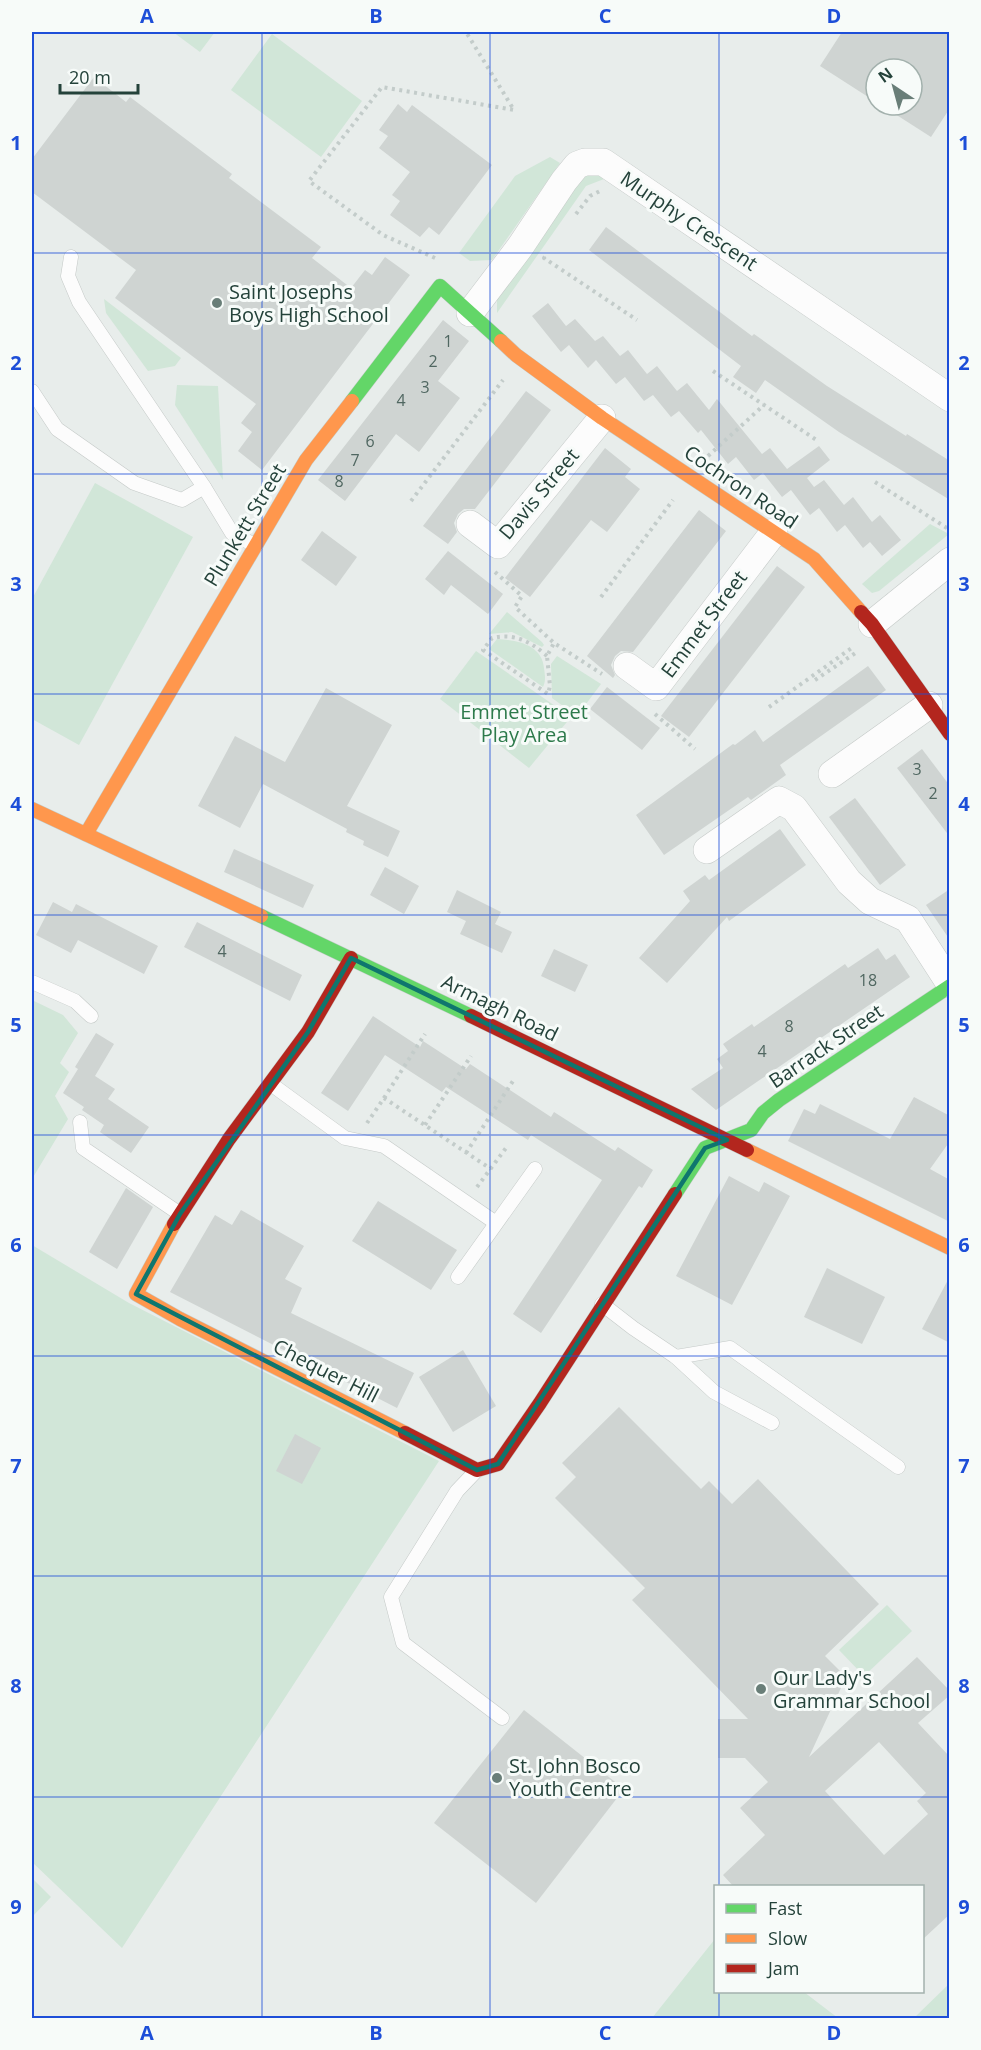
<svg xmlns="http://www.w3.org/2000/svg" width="981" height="2050" font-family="'Open Sans',sans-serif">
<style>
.green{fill:#d1e6d8}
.building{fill:#cfd4d2;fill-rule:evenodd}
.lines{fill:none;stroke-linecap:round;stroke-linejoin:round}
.lane-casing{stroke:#c5cac8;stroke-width:15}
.street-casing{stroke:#c5cac8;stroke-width:28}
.fast-casing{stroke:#c3cbc8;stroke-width:15}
.slow-casing{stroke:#c3cbc8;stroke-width:15}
.jam-casing{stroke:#c3cbc8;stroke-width:15}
.path{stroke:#c3ccca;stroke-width:4;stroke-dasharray:3 4.5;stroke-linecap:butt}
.lane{stroke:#fcfcfc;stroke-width:14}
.street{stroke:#fcfcfc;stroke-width:27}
.fast{stroke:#63d668;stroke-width:14}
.slow{stroke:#ff974d;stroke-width:14}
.jam{stroke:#b3261e;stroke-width:14}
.marked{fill:none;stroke:#0f766e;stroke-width:4.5;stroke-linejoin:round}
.grid{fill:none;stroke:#1d4ed8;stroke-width:1.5;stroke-opacity:0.55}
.poi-dot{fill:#697e78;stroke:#f7fbf9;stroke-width:2}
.labels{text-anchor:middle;stroke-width:6;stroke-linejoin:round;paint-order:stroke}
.number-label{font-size:16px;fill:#506761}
.street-label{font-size:20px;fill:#24423a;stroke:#f7fbf9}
.poi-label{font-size:20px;fill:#24423a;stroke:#f7fbf9;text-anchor:start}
.park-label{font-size:20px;fill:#2d7a4b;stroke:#f7fbf9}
.neatline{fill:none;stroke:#1d4ed8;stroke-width:2}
.grid-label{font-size:20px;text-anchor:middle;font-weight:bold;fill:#1d4ed8}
</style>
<rect width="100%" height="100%" fill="#e8edeb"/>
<g class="green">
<path d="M173,32H215L200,52Z"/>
<path d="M272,34L362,101L321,157L231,90Z"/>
<path d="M550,157L560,163L492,260L470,261L459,253L515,176Z"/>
<path d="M591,170L604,179L586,186L497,313V289L575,175Z"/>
<path d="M104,299L181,358L175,366L148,371L106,313Z"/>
<path d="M177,385L218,386L223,480L175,405Z"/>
<path d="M95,483L193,537L79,745L32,719V599Z"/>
<path d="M930,524L949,534L879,591L872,593L862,584Z"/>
<path d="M507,612L542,642L544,645L542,647L512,632L489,634Z"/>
<path d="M497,639C516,640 542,644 544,668C545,675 546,681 543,687L489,649Z"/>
<path d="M476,651L571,717L529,768L440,699Z"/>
<path d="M557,656L601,684L577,716L552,698L551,664Z"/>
<path d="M32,1000L63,1015L78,1033L60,1063L69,1072L55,1096L68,1119L32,1179Z"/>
<path d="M32,1245L129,1303L439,1461L122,1948L32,1862Z"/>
<path d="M887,1605L912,1631L864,1676L839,1650Z"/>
<path d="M32,1878L51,1897L32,1917Z"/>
<path d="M715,1939L716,1992H804L838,2018H652Z"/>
<path d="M949,1984V2018H914Z"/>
</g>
<g class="building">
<path d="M842,32H950V108L931,137L881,105H912V69H876V102L820,66Z"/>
<path d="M94,77L126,102L130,97L232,174L229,178L321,247L312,258L351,288L365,270L372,275L385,257L410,275L262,470L238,451L252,432L241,423L256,404L115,298L136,270L32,192V159Z"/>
<path d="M398,104L407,112L412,105L492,165L439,235L429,227L420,237L390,215L400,201L392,195L410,172L379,148L388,136L379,130Z"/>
<path d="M606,227L752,336L754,334L827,386L906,436L907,434L950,461V500L839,432L765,380L756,393L733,377L741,366L589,250Z"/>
<path d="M548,303L566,326L575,319L595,341L603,336L620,356L628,350L647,374L657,366L677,391L687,383L709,410L717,399L762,454L770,448L787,469L819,446L830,460L807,478L814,487L824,480L844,505L853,497L872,522L880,515L901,540L882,556L870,542L863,548L845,525L837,532L819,508L810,515L791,490L782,497L763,473L754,480L736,457L728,464L701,430L698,433L679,411L671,417L653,395L644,401L625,377L616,384L596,360L588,368L569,345L561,352L532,316Z"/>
<path d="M443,320L469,341L438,381L460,398L419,452L396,434L345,501L318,480Z"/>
<path d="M526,391L551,410L475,509H464L458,514L454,523L457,532L448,544L423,526Z"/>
<path d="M605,448L631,469L625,477L640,489L607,532L591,520L530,597L505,578Z"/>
<path d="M699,510L726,531L633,652L621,651L615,656L611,665L615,675L613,678L587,656Z"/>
<path d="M322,531L357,557L336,586L301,560Z"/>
<path d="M448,551L503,594L488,614L451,585L444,595L425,579Z"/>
<path d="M777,566L805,587L689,737L661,716Z"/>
<path d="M868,666L886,690L780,765L786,775L751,800L748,797L664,855L636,815L733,744L735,745L755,730L763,742Z"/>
<path d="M607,687L660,728L642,750L590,709Z"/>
<path d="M326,688L392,725L347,806L400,831L388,857L363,845L364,841L346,832L347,829L263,784L240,828L198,806L235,736L285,762Z"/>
<path d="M922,749L950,786V837L897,768Z"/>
<path d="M855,798L906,865L880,885L829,817Z"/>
<path d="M780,829L806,865L729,921L727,917L667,983L639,958L690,901L683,891L705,875L709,880Z"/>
<path d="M234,849L314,885L303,908L224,872Z"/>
<path d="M385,867L419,886L404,914L370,895Z"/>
<path d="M950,889V940L926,905Z"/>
<path d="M457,890L501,912L495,924L512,932L502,953L460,934L466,921L447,912Z"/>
<path d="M53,902L72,912L76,904L158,946L144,974L78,940L71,953L36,935Z"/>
<path d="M197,922L302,975L290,1001L184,947Z"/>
<path d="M878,948L886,960L895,954L910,977L716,1110L691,1089L723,1068L717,1059L728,1051L723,1044L752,1024L754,1027L845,964L848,968Z"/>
<path d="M554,949L588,965L575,992L541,976Z"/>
<path d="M373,1016L420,1047L423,1041L466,1069L470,1064L551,1117L554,1112L615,1151L618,1147L653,1170L642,1188L639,1186L541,1333L513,1314L602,1180L531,1135L528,1140L446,1087L442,1092L385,1055L348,1111L321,1093Z"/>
<path d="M96,1033L114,1044L95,1076L115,1089L108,1099L149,1127L131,1153L100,1132L104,1125L82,1110L84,1107L63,1093L78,1069L75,1067Z"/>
<path d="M914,1097L950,1116V1141L930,1169L950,1180V1222L788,1141L804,1109L815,1114L820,1104L890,1139Z"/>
<path d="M729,1176L759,1192L764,1182L790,1196L732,1305L676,1276Z"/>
<path d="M126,1188L153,1207L117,1269L89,1252Z"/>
<path d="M378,1201L457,1250L431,1290L352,1241Z"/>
<path d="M241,1210L304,1246L285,1279L302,1288L291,1313L414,1373L397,1408L170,1292L215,1215L232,1225Z"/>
<path d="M827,1268L885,1297L862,1344L804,1317Z"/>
<path d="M950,1276V1343L922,1329Z"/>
<path d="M463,1350L496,1406L453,1432L419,1377Z"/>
<path d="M619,1407L701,1489L709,1481L732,1504L758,1479L879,1604L825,1656L846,1677L809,1757L917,1657L950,1691V1695L918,1723L950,1757V1914L922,1940V1887H734L723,1875L765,1835L740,1808L768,1782L745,1758H718V1719H748L632,1600L645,1588L555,1498L576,1477L562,1463ZM879,1742L926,1793L917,1801L928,1814L884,1855L825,1791Z"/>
<path d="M295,1434L321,1448L302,1484L276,1471Z"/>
<path d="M524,1710L624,1789L536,1903L434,1823Z"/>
</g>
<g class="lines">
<g class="lane-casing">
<g id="lane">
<path d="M71,257L68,276L79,302L204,487L232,533L256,546"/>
<path d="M32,391L57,429L134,483L182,500L204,487"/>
<path d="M32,982L75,1001L91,1016"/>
<path d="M271,1084L345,1138L384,1146L496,1223"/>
<path d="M80,1122L83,1148L180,1214"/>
<path d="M458,1277L535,1169"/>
<path d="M602,1304L633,1328L676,1357L714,1392L772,1423"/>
<path d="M676,1357L730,1348L898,1467"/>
<path d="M477,1470L457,1491L391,1597L403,1643L502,1718"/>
</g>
</g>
<g class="street-casing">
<g id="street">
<path d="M470,313L520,247L564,181L577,165L585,162H603L950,398"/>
<path d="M470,524L498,545L602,418"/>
<path d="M872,624L950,561"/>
<path d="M627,666L656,687L774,532"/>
<path d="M832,774L929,705"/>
<path d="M707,850L779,800L794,808L849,882L870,901L908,919L950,984"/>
</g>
</g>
<g class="fast-casing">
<g id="fast">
<path d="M352,401L440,286L501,341"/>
<path d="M261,916L471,1016"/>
<path d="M675,1194L705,1148L751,1130L763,1113L779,1100L950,986"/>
</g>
</g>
<g class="slow-casing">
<g id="slow">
<path d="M501,341L516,355L602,418L814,559L861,612"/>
<path d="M32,809L261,916"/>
<path d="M86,834L306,460L352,401"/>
<path d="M747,1150L950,1248"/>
<path d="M174,1224L136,1294L180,1319L405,1433"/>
</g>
</g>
<g class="jam-casing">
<g id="jam">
<path d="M861,612L872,624L950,734"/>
<path d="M471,1016L747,1150"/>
<path d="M174,1224L229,1139L308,1032L351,958"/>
<path d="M405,1433L477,1470L498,1464L540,1403L675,1194"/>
</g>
</g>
<g class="path">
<path d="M576,214L590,196L600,191"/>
<path d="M545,257L544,258L637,320"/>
<path d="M435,258L383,235L309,181L382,87L514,110L466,32"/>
<path d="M713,371L818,441"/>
<path d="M708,456L764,405"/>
<path d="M875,482L950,530"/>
<path d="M411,501L503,380"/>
<path d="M495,572L522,596L515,607L554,643L602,674"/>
<path d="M601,597L673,500"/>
<path d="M547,656C530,641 514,633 492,638L483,650L548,694L550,686L547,656L554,643"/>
<path d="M815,680L857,652"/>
<path d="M769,707L853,647"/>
<path d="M655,714L695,749"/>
<path d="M384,1098L425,1034"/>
<path d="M367,1123L384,1098L491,1169"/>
<path d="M425,1125L471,1056"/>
<path d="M466,1153L513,1081"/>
<path d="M477,1187L506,1148"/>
</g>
<use href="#lane" class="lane"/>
<use href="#street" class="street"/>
<use href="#fast" class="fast"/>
<use href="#slow" class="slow"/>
<use href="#jam" class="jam"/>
</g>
<path class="marked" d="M351,958L727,1140L705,1148L498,1464L477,1470L136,1294L180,1214L308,1032Z"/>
<path class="grid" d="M262,32V2018M490,32V2018M719,32V1886M32,253H950M32,474H950M32,694H950M32,915H950M32,1135H950M32,1356H950M32,1576H950M32,1797H950M719,1992V2018"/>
<g class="poi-dot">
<circle cx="217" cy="303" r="6"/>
<circle cx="761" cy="1689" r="6"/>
<circle cx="497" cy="1778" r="6"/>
</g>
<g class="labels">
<g class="number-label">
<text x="448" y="347">1</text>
<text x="433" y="367">2</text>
<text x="425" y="393">3</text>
<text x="401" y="406">4</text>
<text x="370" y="447">6</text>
<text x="355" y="466">7</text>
<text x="339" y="487">8</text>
<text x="917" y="775">3</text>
<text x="933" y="799">2</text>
<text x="222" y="957">4</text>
<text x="868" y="986">18</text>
<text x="789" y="1032">8</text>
<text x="762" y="1057">4</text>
</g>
<g class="street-label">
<text transform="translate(689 221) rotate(34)" y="7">Murphy Crescent</text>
<text transform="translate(741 487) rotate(34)" y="7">Cochron Road</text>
<text transform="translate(539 494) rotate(-50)" y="7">Davis Street</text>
<text transform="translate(245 525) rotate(-59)" y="7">Plunkett Street</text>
<text transform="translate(704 624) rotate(-53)" y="7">Emmet Street</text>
<text transform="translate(500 1008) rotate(26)" y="7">Armagh Road</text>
<text transform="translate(826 1046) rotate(-34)" y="7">Barrack Street</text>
<text transform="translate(326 1371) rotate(27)" y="7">Chequer Hill</text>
</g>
<g class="poi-label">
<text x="229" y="299">Saint Josephs<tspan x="229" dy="23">Boys High School</tspan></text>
<text x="773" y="1685">Our Lady's<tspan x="773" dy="23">Grammar School</tspan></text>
<text x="509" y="1773">St. John Bosco<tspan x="509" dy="23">Youth Centre</tspan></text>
</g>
<g class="park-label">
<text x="524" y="719">Emmet Street<tspan x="524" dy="23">Play Area</tspan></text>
</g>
</g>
<rect width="981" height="2050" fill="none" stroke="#f7fbf9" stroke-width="66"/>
<rect x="714" y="1885" width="210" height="108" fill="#f7fbf9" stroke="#a3b1ad" stroke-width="1.5"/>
<rect x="726" y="1904" width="30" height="9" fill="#63d668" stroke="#a3b1ad" stroke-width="1.5"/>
<text x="768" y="1915" font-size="18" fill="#24423a">Fast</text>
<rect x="726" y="1934" width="30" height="9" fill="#ff974d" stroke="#a3b1ad" stroke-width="1.5"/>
<text x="768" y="1945" font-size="18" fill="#24423a">Slow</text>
<rect x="726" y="1964" width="30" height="9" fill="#b3261e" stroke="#a3b1ad" stroke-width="1.5"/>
<text x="768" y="1975" font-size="18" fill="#24423a">Jam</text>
<g transform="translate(894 87) rotate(324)"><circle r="28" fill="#f7fbf9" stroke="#a3b1ad" stroke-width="1.5"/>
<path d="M0-4.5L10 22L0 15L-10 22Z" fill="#697e78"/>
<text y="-9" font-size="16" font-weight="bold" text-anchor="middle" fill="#24423a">N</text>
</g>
<path d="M60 84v9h78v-9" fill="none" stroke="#24423a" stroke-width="3"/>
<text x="69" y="84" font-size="18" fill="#24423a" stroke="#f7fbf9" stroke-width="4.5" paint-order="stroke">20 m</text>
<rect x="33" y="33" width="915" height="1984" class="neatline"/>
<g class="grid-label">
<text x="147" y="23">A</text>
<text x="376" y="23">B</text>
<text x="605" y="23">C</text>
<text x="834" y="23">D</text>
<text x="16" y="150">1</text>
<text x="964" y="150">1</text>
<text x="16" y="370">2</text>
<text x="964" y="370">2</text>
<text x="16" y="591">3</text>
<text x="964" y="591">3</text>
<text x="16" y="811">4</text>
<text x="964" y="811">4</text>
<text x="16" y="1032">5</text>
<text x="964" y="1032">5</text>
<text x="16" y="1252">6</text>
<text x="964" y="1252">6</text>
<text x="16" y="1473">7</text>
<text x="964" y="1473">7</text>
<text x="16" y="1693">8</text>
<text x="964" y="1693">8</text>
<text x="16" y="1914">9</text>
<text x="964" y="1914">9</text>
<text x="147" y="2040">A</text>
<text x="376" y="2040">B</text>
<text x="605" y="2040">C</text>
<text x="834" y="2040">D</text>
</g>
</svg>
